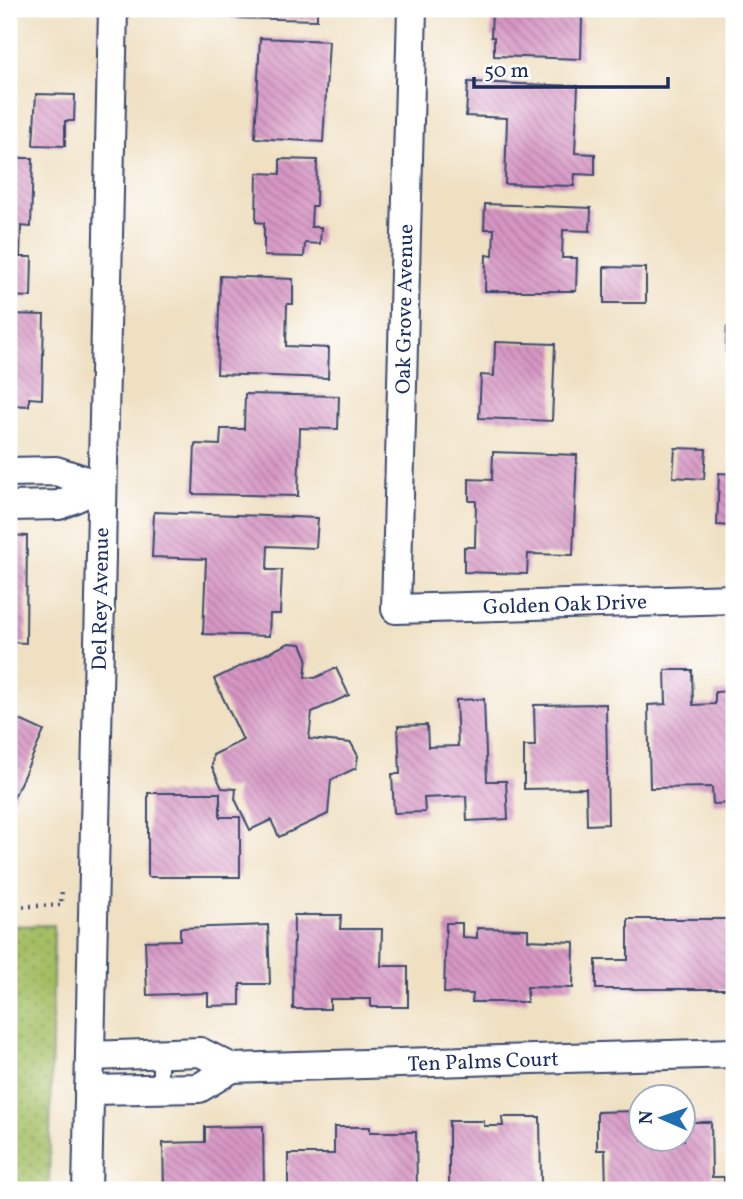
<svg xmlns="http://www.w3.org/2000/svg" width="743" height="1199" font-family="Vollkorn,serif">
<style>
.grass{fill:url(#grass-dots);stroke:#607661;stroke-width:2}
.building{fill:url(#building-back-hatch)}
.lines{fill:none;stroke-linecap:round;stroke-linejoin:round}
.service-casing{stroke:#3b4a6d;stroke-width:18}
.minor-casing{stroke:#3b4a6d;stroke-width:32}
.path{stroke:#3b4a6d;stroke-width:4.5;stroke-dasharray:2 5;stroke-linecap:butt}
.service{stroke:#fff;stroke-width:14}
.minor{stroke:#fff;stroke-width:28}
.labels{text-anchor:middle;stroke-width:5;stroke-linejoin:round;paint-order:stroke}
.street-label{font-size:21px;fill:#1b2f5e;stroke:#fff}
</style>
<defs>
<pattern id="grass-dots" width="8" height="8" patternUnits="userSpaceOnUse" patternTransform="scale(1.75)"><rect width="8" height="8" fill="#a4be64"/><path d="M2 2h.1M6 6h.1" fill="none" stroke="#859b56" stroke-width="1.8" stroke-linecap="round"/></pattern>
<pattern id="building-back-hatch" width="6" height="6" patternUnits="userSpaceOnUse" patternTransform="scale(1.75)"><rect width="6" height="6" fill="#d796c3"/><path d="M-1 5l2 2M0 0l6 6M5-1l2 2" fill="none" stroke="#ae7ba2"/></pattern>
</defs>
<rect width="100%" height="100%" fill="#fff"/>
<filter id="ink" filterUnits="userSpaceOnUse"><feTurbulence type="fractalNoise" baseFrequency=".0143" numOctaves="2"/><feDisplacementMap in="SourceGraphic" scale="14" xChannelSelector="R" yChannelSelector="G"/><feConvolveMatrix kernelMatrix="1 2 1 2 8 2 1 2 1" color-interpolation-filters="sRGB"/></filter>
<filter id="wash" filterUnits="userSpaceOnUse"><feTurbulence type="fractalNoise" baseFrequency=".00686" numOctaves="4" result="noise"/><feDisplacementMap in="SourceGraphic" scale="28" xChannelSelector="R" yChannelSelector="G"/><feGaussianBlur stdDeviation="1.57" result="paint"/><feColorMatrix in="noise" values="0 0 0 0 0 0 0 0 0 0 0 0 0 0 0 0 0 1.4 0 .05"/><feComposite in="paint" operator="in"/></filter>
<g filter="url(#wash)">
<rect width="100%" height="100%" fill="#efe0c2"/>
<path class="grass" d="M54,925L49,1190H9V926Z"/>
<g id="blocks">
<g class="building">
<path d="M232,9H317V20L232,18Z"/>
<path d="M492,9H549V16L582,17L581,59L494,56V37H491Z"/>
<path d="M260,38L329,41L323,142L255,138Z"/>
<path d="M468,82L578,86L575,153L595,154V175L575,174L574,186L505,184L507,118L466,116Z"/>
<path d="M36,94L75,95L74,121H65V146L33,145Z"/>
<path d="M9,158H33L31,227L21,226L20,257H32L31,297L9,296Z"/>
<path d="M280,159L317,160L316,206H312L311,227H321L320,244L305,243L304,257L264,256V223L256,222L257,173L280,174Z"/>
<path d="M485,204L591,208L590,231L563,230L562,258H577L576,291H485L486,255L493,256L494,229H484Z"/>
<path d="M604,267L646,268V303H604Z"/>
<path d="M220,276L293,279V304H287L286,346L329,348L328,378L217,374Z"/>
<path d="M9,314L44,315L42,399L29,398V406L9,405Z"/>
<path d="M727,327H734V352H726Z"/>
<path d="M495,342L555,344L552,421L479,418L481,375L494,376Z"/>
<path d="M245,394L339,396L338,429L300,428L298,496L193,494L195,444L220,445L221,429H244Z"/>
<path d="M675,448L706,449L704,479L673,477Z"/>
<path d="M493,452L577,455L573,555L528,554L527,574L464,572V547H475L476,501H469V479L492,480Z"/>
<path d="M719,473L734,474V558H730L731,526L717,525Z"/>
<path d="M154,512L318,518L316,548L268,546L267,570H282L280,614H270L269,636L203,634L206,559L152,557Z"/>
<path d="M9,535L27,536L26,643L9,642Z"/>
<path d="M289,643L301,644L307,658L305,677L315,678L336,668L349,695L312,712L309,739L351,743L358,756L356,768L331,780L328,814L279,837L271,820L250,830L235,799L236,789L222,788L212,767L213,755L243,740L214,679Z"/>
<path d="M665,670H692L693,705L715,704V692L734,691V803L713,804L712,787L650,788L648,705L666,704Z"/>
<path d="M484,699L487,781H506L508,819L467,821L466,796L424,798L425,812L394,813L392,774H400L398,726L427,725L428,747L458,746L456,700Z"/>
<path d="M606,704L608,824L587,825L586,788L524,789V746H535L534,705Z"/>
<path d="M9,715L44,731L9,808Z"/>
<path d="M148,793H220V817H240V877H148Z"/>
<path d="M294,915H341L340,929H382L381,966H408V1007H371V999H330V1009H293Z"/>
<path d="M628,919H727L728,989H596V960H628Z"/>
<path d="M446,923H462V937L477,938V928L528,929V940L574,942L573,988L527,987V1002H472L473,994L444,993Z"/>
<path d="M268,925L270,984H240V1005L208,1006V993L147,995L145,941L180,940V928Z"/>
<path d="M634,1111L635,1123H642V1140H684V1122H711L712,1177H724V1190H606L605,1150H597V1112Z"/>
<path d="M502,1117H540L541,1184H504V1190H449V1121H484V1126H503Z"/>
<path d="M263,1126L264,1190H164L163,1143L205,1142V1127Z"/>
<path d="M334,1127H370V1132H416L417,1190H288V1154H334Z"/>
</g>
</g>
</g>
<g filter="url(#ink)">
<use href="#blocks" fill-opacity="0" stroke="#3b4a6d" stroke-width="2"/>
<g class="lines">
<g class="service-casing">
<path id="service" d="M160,1053V1089"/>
</g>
<g class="minor-casing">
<g id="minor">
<path d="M412,9L396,609L734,599"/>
<path d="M9,472L56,471L102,486"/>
<path d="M9,506L59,505L102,486"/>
<path d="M90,1056L200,1052L232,1068L734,1053"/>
<path d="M89,1090L199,1088L232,1068"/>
<path d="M87,1190L113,9"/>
</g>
</g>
<path class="path" d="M9,907L61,905L62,889"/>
<use href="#service" class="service"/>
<use href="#minor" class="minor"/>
</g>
</g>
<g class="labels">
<g class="street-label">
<text transform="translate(404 309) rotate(-89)" y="7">Oak Grove Avenue</text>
<text transform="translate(100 599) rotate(-89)" y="7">Del Rey Avenue</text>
<text transform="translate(565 604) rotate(-2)" y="7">Golden Oak Drive</text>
<text transform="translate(483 1061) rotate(-2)" y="7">Ten Palms Court</text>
</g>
</g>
<rect width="743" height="1199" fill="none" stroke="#fff" stroke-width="35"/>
<g transform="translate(662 1118) rotate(272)"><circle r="33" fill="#ffffff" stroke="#a4acbf" stroke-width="2"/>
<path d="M0-5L12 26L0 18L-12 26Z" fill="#1f6fb2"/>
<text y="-10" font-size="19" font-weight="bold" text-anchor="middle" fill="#1b2f5e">N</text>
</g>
<path d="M474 77v10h194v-10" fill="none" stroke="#1b2f5e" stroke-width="3.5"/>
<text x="484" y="77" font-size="21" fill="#1b2f5e" stroke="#ffffff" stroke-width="5" paint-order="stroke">50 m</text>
</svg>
